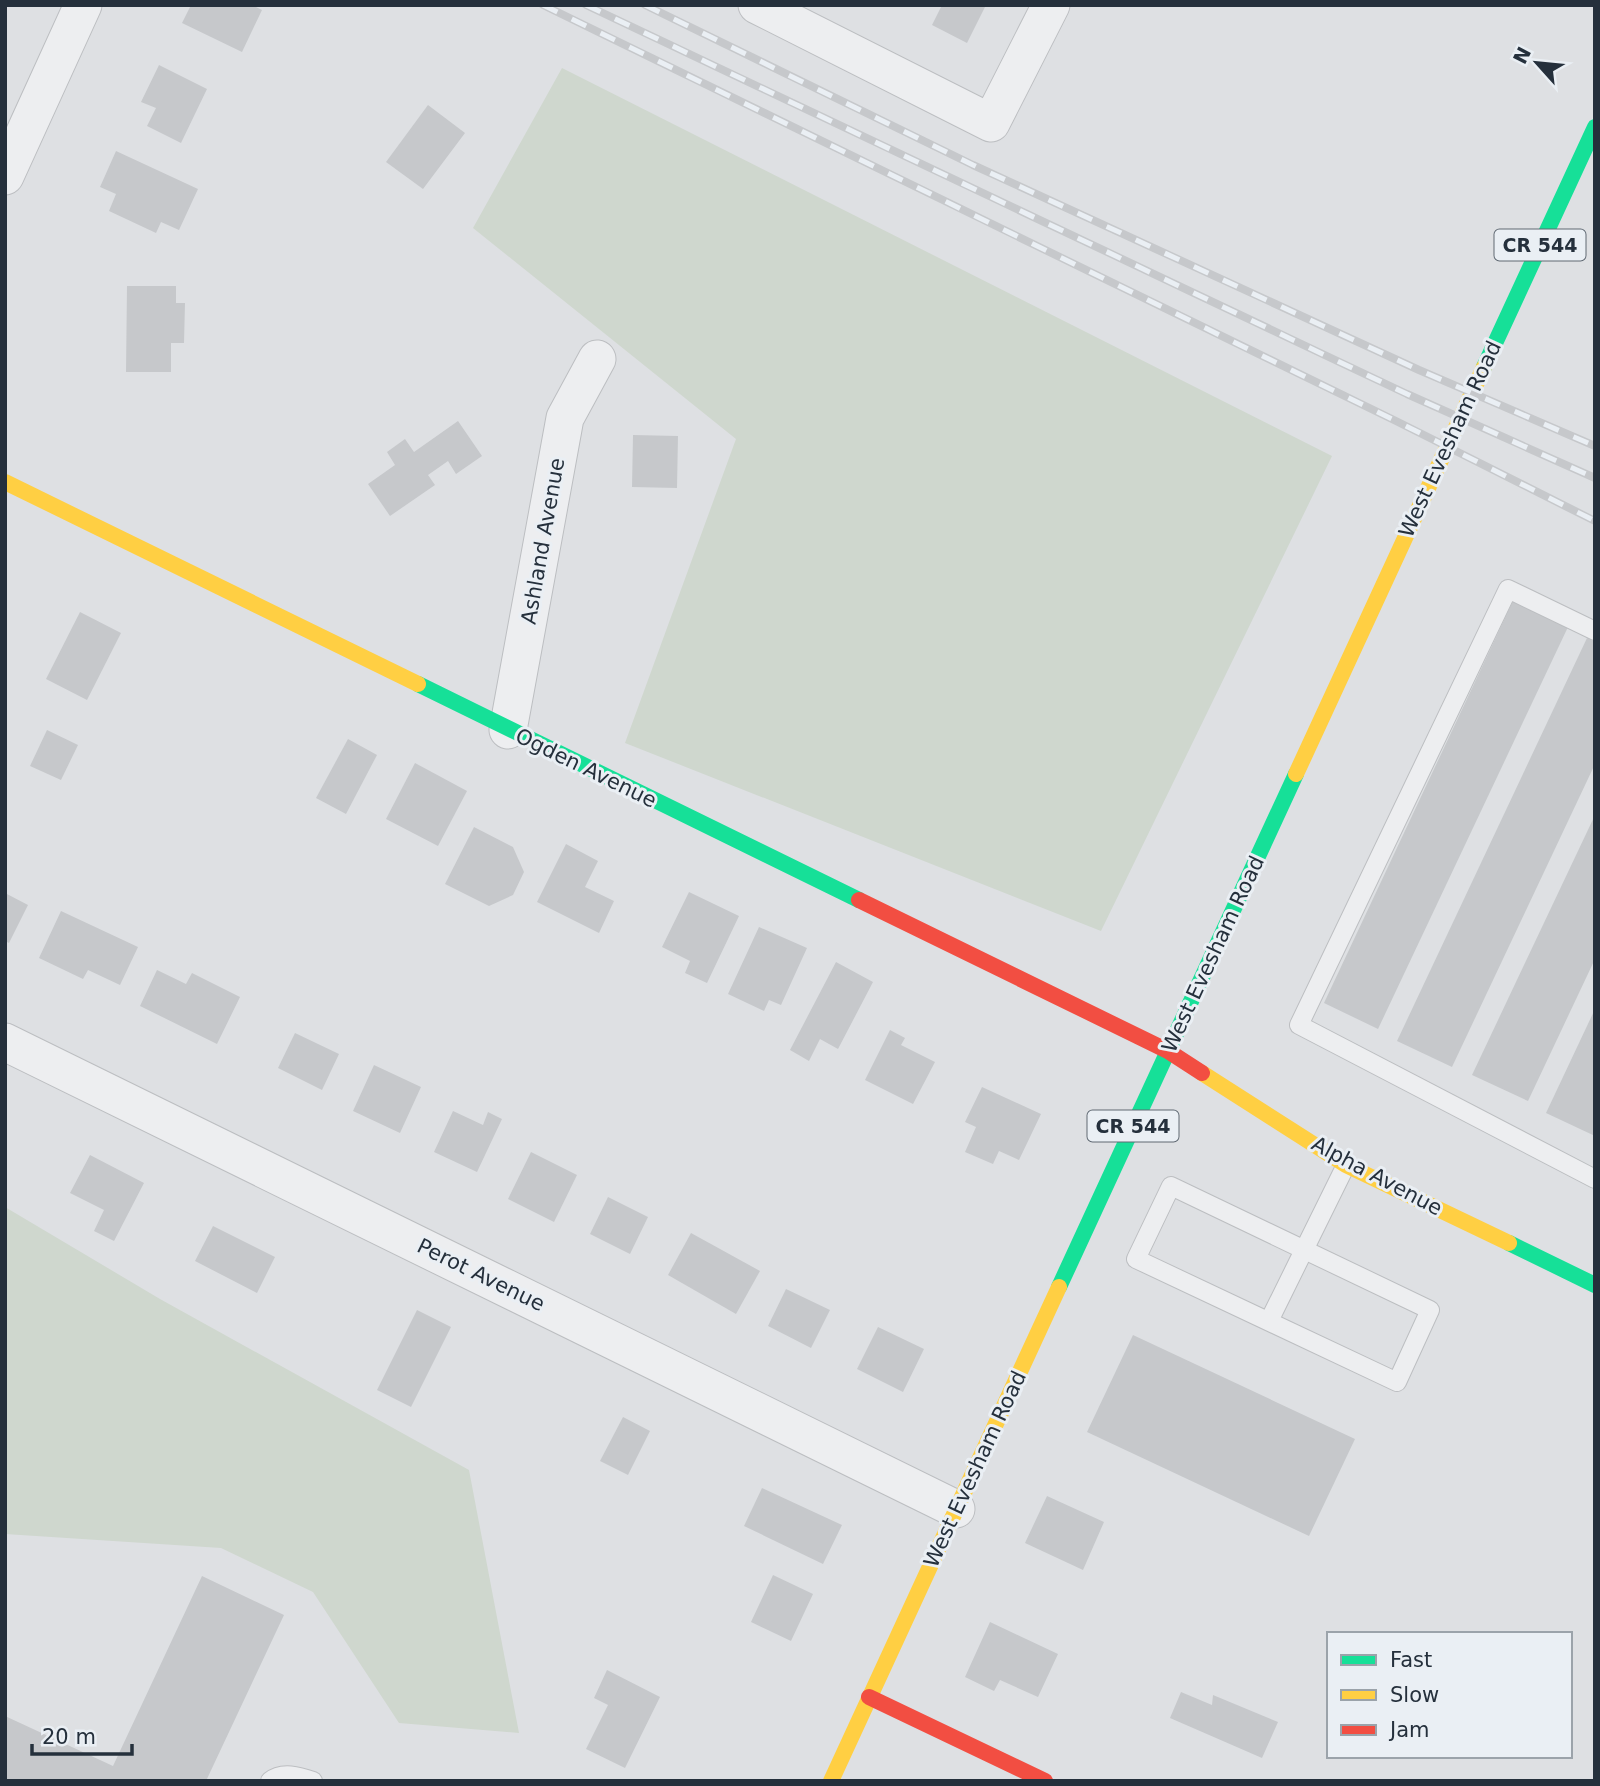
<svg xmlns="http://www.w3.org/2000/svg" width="1600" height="1786" font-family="'DejaVu Sans',sans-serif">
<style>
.green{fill:#cfd7ce}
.building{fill:#c6c8cb}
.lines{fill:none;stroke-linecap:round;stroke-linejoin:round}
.lane-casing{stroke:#bcbec1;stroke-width:20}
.street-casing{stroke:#bcbec1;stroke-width:39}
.lane{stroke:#edeef0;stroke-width:18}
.street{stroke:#edeef0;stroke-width:37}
.fast{stroke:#16e098;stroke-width:16}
.slow{stroke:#ffcf43;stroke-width:16}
.jam{stroke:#f24e42;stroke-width:16}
.rail-casing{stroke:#c6c8cb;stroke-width:8}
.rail{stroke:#eaeff4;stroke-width:5;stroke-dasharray:16;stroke-linecap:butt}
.labels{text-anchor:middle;stroke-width:6;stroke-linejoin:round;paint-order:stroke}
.shield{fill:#eaeff4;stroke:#606973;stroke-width:2}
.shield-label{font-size:19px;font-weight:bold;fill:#25303c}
.street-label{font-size:21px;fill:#25303c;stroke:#eaeff4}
</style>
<rect width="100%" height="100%" fill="#dee0e3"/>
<g class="green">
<path d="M562,68L1332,456L1101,931L625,743L736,439L473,228Z"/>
<path d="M5,1207L160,1299L469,1470L519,1733L399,1723L313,1592L221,1548L5,1534Z"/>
</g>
<g class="building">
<path d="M191,5H252L262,10L242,52L182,23Z"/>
<path d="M942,5H986L967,43L932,25Z"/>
<path d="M159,65L207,89L181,143L147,126L156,108L141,102Z"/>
<path d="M428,105L465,133L423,189L386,162Z"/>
<path d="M116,151L198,189L179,230L161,222L156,233L109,211L116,194L100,187Z"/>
<path d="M127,286H176V303H185L184,343H171V372H126Z"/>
<path d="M458,421L482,456L456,474L448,461L428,475L435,485L390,516L368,484L395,465L387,452L405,439L414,452Z"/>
<path d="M633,435L678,436L677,488L632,487Z"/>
<path d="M1513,601L1568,627L1378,1029L1324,1003Z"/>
<path d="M80,612L121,633L87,700L46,679Z"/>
<path d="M1587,638L1595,642V764L1452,1067L1397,1041Z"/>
<path d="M47,730L78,745L61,780L30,766Z"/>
<path d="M348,739L377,755L346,814L316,798Z"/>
<path d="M415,763L467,791L438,846L386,819Z"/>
<path d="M1595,815V959L1528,1101L1472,1075Z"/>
<path d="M474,827L513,847L524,872L513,895L489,906L445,884Z"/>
<path d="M566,844L598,861L585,887L614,901L599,933L537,902Z"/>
<path d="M689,892L739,916L707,983L685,973L690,961L662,947Z"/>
<path d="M5,893L28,905L9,943L5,941Z"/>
<path d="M61,911L138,947L120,985L88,970L83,979L39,958Z"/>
<path d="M759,927L807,948L781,1005L769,1000L764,1011L728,994Z"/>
<path d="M836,962L873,982L838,1049L820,1039L809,1061L790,1050Z"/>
<path d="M157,970L186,984L192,973L240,997L217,1044L140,1006Z"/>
<path d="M1595,1009V1136L1546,1113Z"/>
<path d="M890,1030L905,1038L901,1045L935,1062L913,1104L865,1080Z"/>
<path d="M295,1033L339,1054L322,1090L278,1068Z"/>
<path d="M374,1065L421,1087L400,1133L353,1111Z"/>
<path d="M982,1087L1041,1114L1019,1160L999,1151L993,1164L965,1152L976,1127L965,1122Z"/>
<path d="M453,1111L483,1125L488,1112L502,1119L477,1172L434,1152Z"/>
<path d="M531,1152L577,1175L554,1222L508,1199Z"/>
<path d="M90,1155L144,1183L114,1241L94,1231L104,1210L70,1193Z"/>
<path d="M608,1197L648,1217L630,1254L590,1234Z"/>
<path d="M213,1226L275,1257L257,1293L195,1261Z"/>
<path d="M691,1233L760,1271L736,1314L668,1275Z"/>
<path d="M786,1289L830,1310L811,1348L768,1326Z"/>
<path d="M417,1310L451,1327L411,1407L377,1390Z"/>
<path d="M878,1327L924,1349L903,1392L857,1369Z"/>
<path d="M1133,1335L1355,1439L1309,1536L1087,1432Z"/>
<path d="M623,1417L650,1431L628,1475L600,1461Z"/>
<path d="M762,1488L842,1525L823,1564L744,1526Z"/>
<path d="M1047,1496L1104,1522L1083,1570L1025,1543Z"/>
<path d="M773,1575L813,1594L791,1641L751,1622Z"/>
<path d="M202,1576L284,1615L206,1781H5V1716L113,1766Z"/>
<path d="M990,1622L1058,1654L1038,1697L1000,1680L994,1691L965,1677Z"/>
<path d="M607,1670L660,1697L625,1768L586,1749L608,1705L594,1698Z"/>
<path d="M1181,1692L1212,1705L1213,1695L1278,1722L1262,1758L1170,1718Z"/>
</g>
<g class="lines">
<g class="lane-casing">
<g id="lane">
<path d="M1595,631L1508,589L1299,1025L1595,1179"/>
<path d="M1171,1186L1430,1310L1397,1382L1136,1259Z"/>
<path d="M1269,1321L1346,1165"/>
<path d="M270,1781C282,1771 299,1776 313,1781"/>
</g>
</g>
<g class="street-casing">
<g id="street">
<path d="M757,5L991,123L1051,5"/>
<path d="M5,176L83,5"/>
<path d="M508,730L565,418L597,359"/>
<path d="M5,1042L956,1509"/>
</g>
</g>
<use href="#lane" class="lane"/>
<use href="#street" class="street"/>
<g class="fast">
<path d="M1484,367L1595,127"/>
<path d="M418,684L859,900"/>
<path d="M1509,1243L1595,1285"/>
<path d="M1059,1287L1296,774"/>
</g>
<g class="slow">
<path d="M5,482L418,684"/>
<path d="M1296,774L1484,367"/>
<path d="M1202,1073L1346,1165L1509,1243"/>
<path d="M831,1781L1059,1287"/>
</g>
<g class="jam">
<path d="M859,900L1168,1051L1202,1073"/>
<path d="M869,1697L1045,1781"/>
</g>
<g class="rail-casing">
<g id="rail">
<path d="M543,5L1396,421L1595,521"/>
<path d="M586,5L1407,394L1595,478"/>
<path d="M645,5L973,165L1419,370L1595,446"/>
</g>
</g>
<use href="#rail" class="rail"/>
</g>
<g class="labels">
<g class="shield">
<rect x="1494.5" y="229.5" width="91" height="31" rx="5"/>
<rect x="1087.5" y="1110.5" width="91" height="31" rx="5"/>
</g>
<g class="shield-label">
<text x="1540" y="252">CR 544</text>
<text x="1133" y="1133">CR 544</text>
</g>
<g class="street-label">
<text transform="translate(1450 439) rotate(-65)" y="7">West Evesham Road</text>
<text transform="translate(543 541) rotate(-80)" y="7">Ashland Avenue</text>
<text transform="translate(586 768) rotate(26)" y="7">Ogden Avenue</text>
<text transform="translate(1213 954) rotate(-65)" y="7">West Evesham Road</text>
<text transform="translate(1377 1176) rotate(28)" y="7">Alpha Avenue</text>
<text transform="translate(481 1275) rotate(26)" y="7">Perot Avenue</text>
<text transform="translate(975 1469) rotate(-65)" y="7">West Evesham Road</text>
</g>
</g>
<rect width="1600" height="1786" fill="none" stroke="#25303c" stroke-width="14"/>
<rect x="1327" y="1632" width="245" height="126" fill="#eaeff4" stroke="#9ba3aa" stroke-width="2"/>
<rect x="1341" y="1655" width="35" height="10" fill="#16e098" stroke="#9ba3aa" stroke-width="2"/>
<text x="1390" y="1667" font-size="21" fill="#25303c">Fast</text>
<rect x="1341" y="1690" width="35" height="10" fill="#ffcf43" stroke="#9ba3aa" stroke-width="2"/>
<text x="1390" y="1702" font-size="21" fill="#25303c">Slow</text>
<rect x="1341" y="1725" width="35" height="10" fill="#f24e42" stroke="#9ba3aa" stroke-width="2"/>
<text x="1390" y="1737" font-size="21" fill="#25303c">Jam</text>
<g transform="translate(1537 63) rotate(297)" stroke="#eaeff4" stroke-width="5" paint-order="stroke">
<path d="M0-5L12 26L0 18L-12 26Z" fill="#25303c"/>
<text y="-10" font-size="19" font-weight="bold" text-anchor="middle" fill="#25303c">N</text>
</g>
<path d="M32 1744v10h100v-10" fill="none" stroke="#25303c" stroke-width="3.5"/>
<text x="42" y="1744" font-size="21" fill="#25303c" stroke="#eaeff4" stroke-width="5" paint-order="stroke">20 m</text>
</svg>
